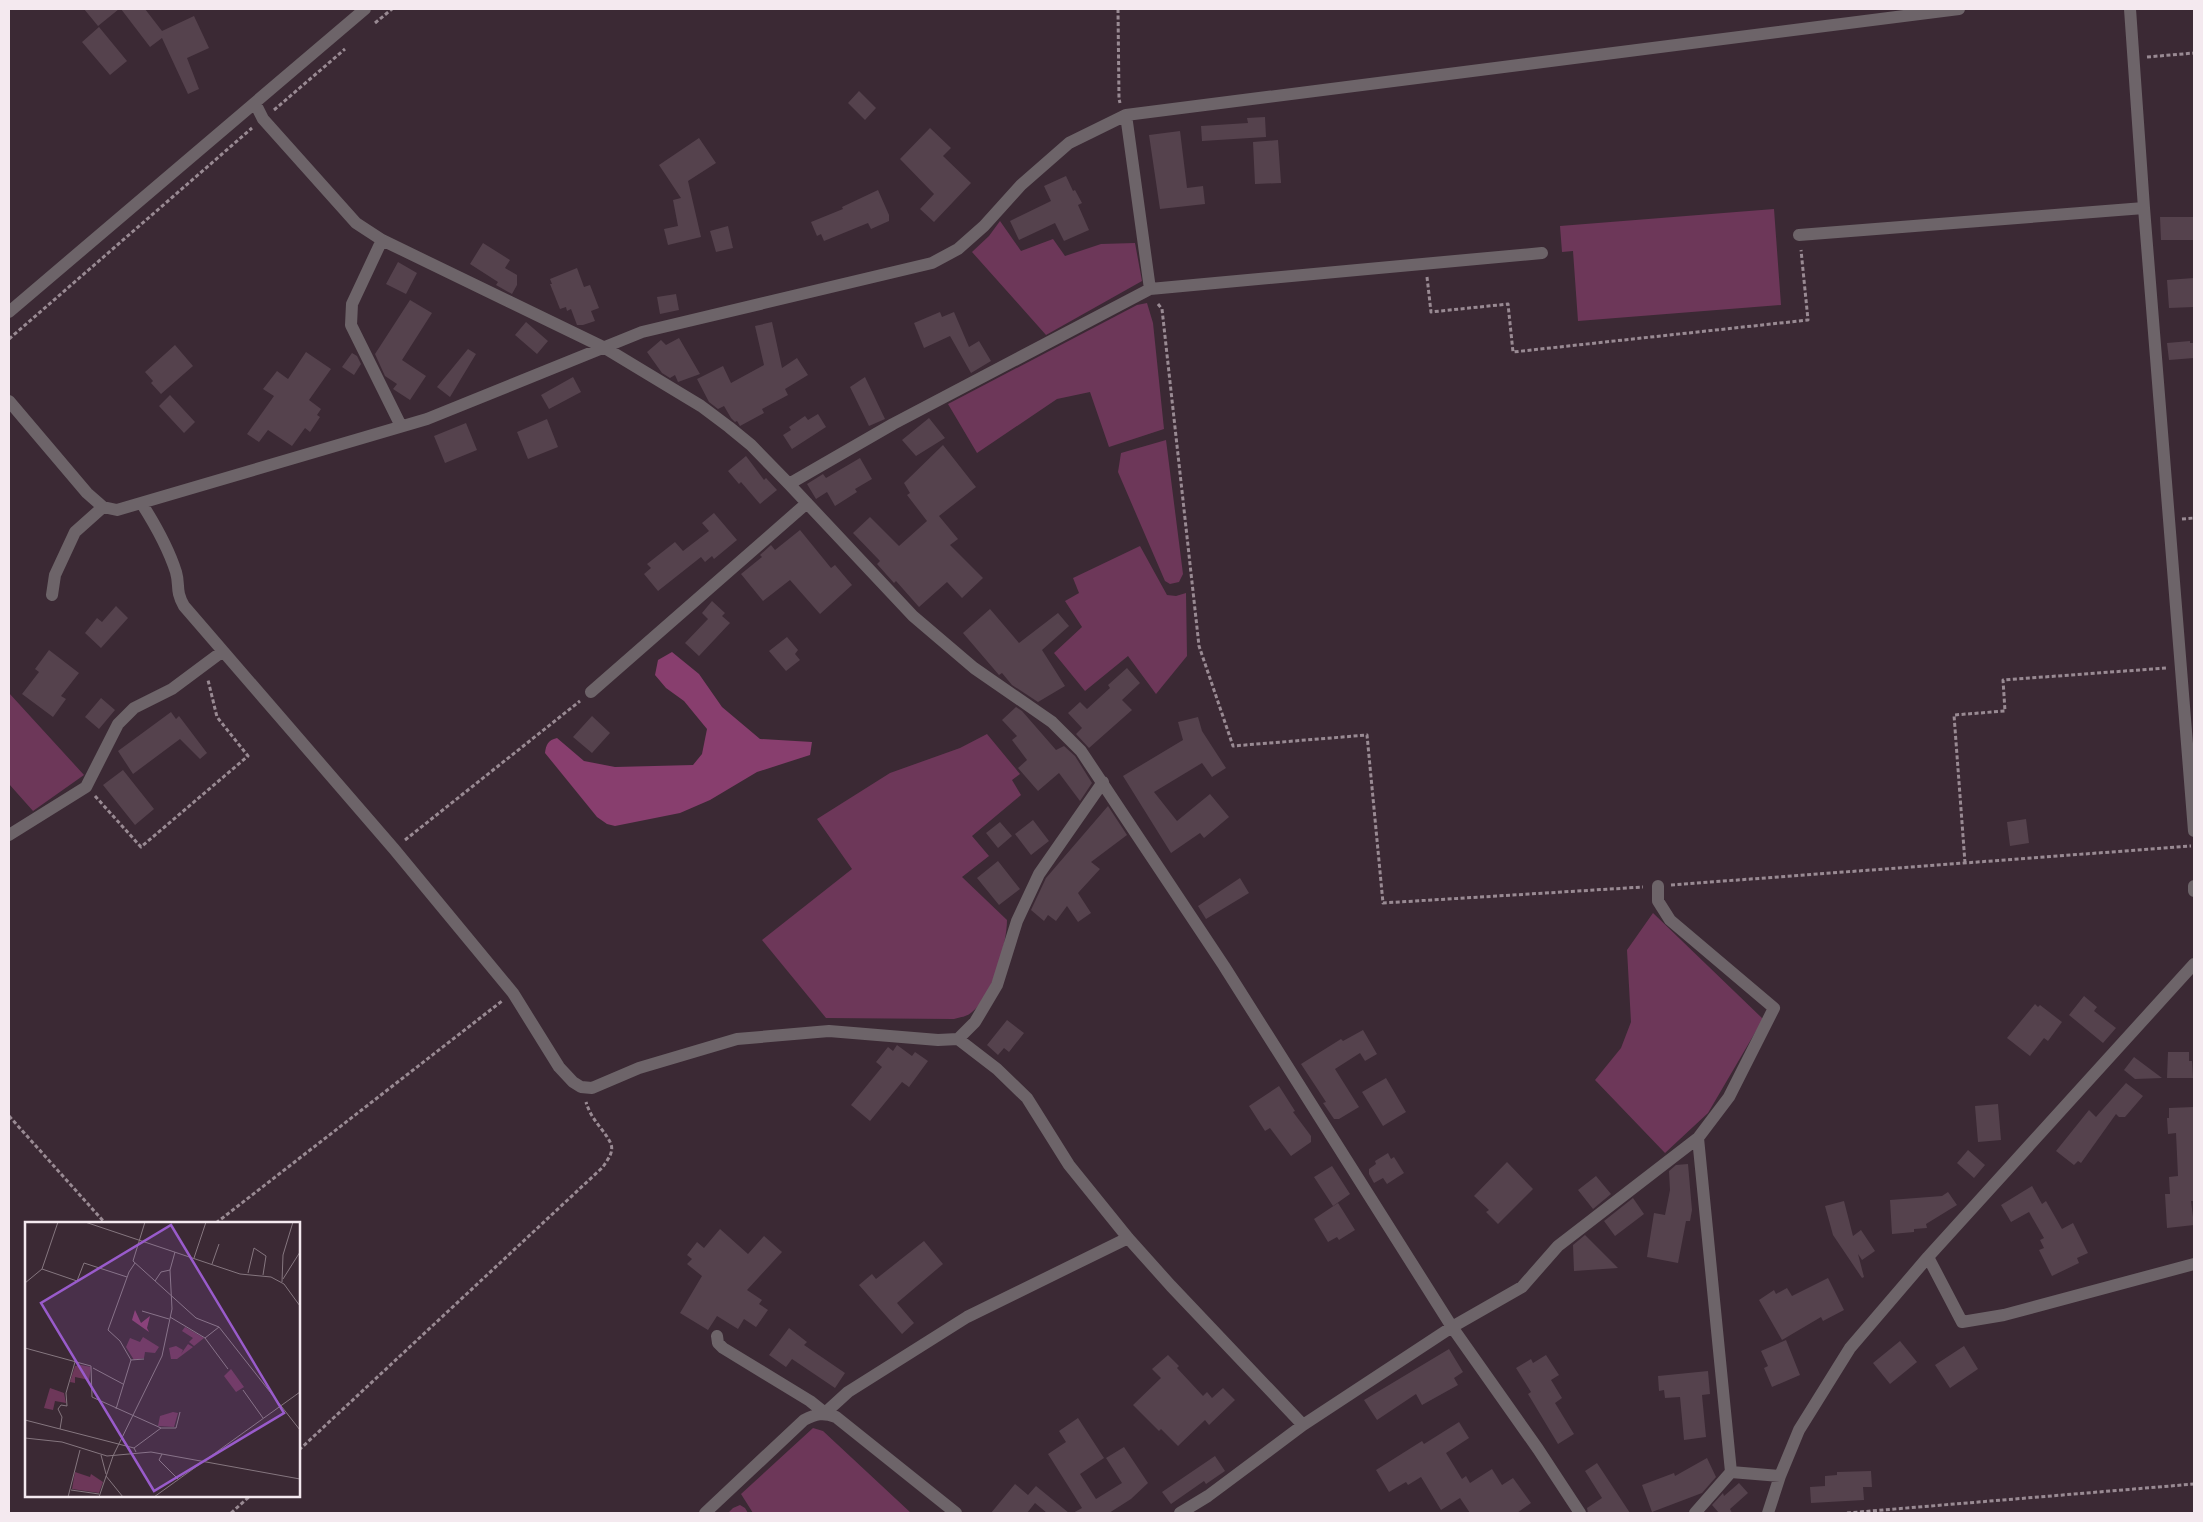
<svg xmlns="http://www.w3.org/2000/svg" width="2203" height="1522" viewBox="0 0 2203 1522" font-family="'Noto Sans',sans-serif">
  <rect width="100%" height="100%" fill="#3b2934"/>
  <path fill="#6d3759" d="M1774 209 1781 305 1578 321 1573 251 1562 252 1560 226Z
    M1000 221 1021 251 1053 239 1065 256 1101 244 1135 243 1142 281 1046 335 972 252 989 236Z
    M1147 303 1153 323 1164 429 1109 447 1090 392 1057 399 977 453 948 404 1137 305Z
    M1166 440 1183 574 1179 582 1170 584 1165 581 1118 472 1121 453Z
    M1140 546 1167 595 1176 596 1186 593 1187 656 1156 694 1128 656 1085 691 1054 653 1082 627 1065 601 1079 593 1073 578Z
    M9 693 84 775 33 811 9 784Z
    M987 734 1020 774 1012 780 1021 795 972 836 989 856 962 877 1007 920C1007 944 992 997 972 1012 967 1017 960 1017 954 1019L826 1018 762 940 852 869 817 819 890 773 960 748Z
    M1653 913 1763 1019 1708 1113 1665 1153 1595 1080 1621 1048 1631 1022 1627 950Z
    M813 1428 823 1431 911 1513H753L741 1494Z
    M740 1505 745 1508 748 1513H728L733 1508Z"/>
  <path fill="#883e6e" d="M672 652 699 674 722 707 760 739 812 742 810 755 757 772 710 800 680 813 615 826 607 824 597 817 545 753C546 745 548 740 557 738L584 761 615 767 693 765 702 754 707 729 684 701 666 688 655 675 658 660Z"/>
  <path fill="#55424d" d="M84 9H119L98 26Z
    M121 9H145L162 31 194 16 209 48 187 58 199 89 188 94 162 38 150 47Z
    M99 27 127 61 110 75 82 42Z
    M859 91 876 108 865 120 848 103Z
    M1265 117 1266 137 1202 141 1201 126 1248 123 1247 118Z
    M930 128 951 148 943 156 971 183 934 222 920 209 934 194 900 159Z
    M1180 131 1187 188 1203 186 1205 204 1160 209 1149 135Z
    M699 138 716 163 688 181 701 237 668 245 664 229 678 226 673 200 681 198 659 165Z
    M1278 140 1281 183 1255 184 1253 142Z
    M1066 176 1073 191 1075 190 1082 203 1078 205 1089 230 1064 241 1055 223 1019 240 1010 221 1051 201 1044 186Z
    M878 190 889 215V221L871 229 868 223 824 241 821 234 817 236 811 222 843 209 842 207Z
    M2160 217H2194V240H2161Z
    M728 226 733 248 716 252 710 231Z
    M483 243 510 260 505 268 517 275V285L512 294 496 285 498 282 470 264Z
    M398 262 417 273 406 294 386 284Z
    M577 268 584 287 590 285 599 308 591 311 595 321 583 325H577L571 309 567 311 566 307 560 309 550 284H552L550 279Z
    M2194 278V307L2169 308 2167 280Z
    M676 294 679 310 660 314 657 297Z
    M410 300 432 313 402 360 426 376 410 400 393 389 397 384 385 376 375 354Z
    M940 312 942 317 954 312 969 347 979 341 991 361 971 373 950 336 924 348 914 323Z
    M526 322 548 341 537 354 515 335Z
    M772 322 782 368 797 358 808 375 785 389 788 395 762 409 764 413 740 426 737 421 735 422 731 418 724 406 718 409 709 402 697 379 723 366 731 383 764 365 755 326Z
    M679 338 700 374 678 382 675 375 670 378 662 373 647 352 661 340 666 345Z
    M2190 341V343H2194V358L2169 360 2167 343Z
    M175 345 193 366 161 394 151 383 153 381 145 372Z
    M468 349 476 354 450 397 437 387Z
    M306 352 331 369 309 400 321 409 317 415 320 417 310 432 305 428 292 446 268 430 259 442 247 434 274 396 263 389 277 371 288 379Z
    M352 353 357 356 361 364 354 375 342 367Z
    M573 377 581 392 549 409 541 395Z
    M865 377 885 419 869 426 850 387Z
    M170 395 195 422 184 433 159 406Z
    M818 414 826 427 792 449 783 435 791 430 789 427 805 416 808 420Z
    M929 418 945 438 916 456 902 440Z
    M547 419 558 447 528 459 517 432Z
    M466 423 477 450 445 463 434 436Z
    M943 445 976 487 939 516 958 539 950 545 983 578 962 598 947 582 919 607 896 581 894 583 877 564 880 561 853 533 870 517 899 546 927 521 907 495 910 493 904 483Z
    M746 456 764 480 766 478 777 490 760 504 741 482 739 484 728 471Z
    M860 458 872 479 855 489 857 492 835 506 827 492 816 499 807 484 823 474 826 478Z
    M714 513 737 540 714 559 712 556 705 562 701 557 658 591 644 574 651 568 647 564 675 542 683 551 709 531 702 523Z
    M800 530 831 568 835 565 852 585 820 614 790 580 763 601 741 574 762 557 760 555 771 545 775 550Z
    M712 601 725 613 722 616 730 623 699 656 685 643 708 619 702 613Z
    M116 606 128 618 101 648 85 633 97 618 102 622Z
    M990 609 1019 643 1058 613 1069 626 1042 650 1065 686 1038 702 1012 685 1002 673 999 675 963 633Z
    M787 637 798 650 795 654 800 660 786 671 769 651Z
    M49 650 79 673 61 696 66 699 53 717 22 694 39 672 35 669Z
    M1127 668 1140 683 1122 700 1132 710 1089 748 1076 734 1082 728 1068 713 1080 702 1087 709 1110 688 1108 685Z
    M101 698 115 710 99 729 85 717Z
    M1016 707 1022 711 1056 750 1064 746 1075 756 1092 783 1080 801 1059 773 1038 791 1018 768 1027 760 1012 740 1017 736 1002 720Z
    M171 712 176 719 179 716 207 753 200 759 180 739 133 774 118 751Z
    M592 716 610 733 592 753 573 737Z
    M1198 717 1202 731 1226 768 1212 777 1202 763 1154 792 1177 821 1210 794 1229 817 1204 838 1200 833 1171 853 1123 776 1183 740 1178 722Z
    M123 770 154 809 135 825 103 785Z
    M1108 806 1127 835 1091 862 1100 869 1078 893 1091 913 1078 922 1067 906 1056 921 1048 915 1044 921 1031 910 1046 878Z
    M2026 819 2029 843 2010 846 2007 822Z
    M1033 820 1049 841 1031 855 1015 834Z
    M1000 822 1012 836 998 848 986 833Z
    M998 861 1020 889 999 905 977 878Z
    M1240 878 1249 893 1206 919 1198 906Z
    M2084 996 2097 1007 2094 1011 2116 1028 2103 1043 2069 1015Z
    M2035 1004 2038 1007 2040 1005 2062 1022 2048 1041 2044 1038 2030 1056 2007 1038Z
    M1007 1020 1024 1033 1009 1052 1004 1048 998 1055 987 1045Z
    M1363 1030 1377 1054 1365 1061 1360 1053 1335 1069 1359 1107 1339 1119H1334L1323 1103 1326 1102 1301 1064 1341 1039 1343 1041Z
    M897 1045 912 1056 915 1052 928 1061 909 1087 902 1082 870 1121 851 1105 882 1067 876 1062 888 1047 893 1051Z
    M2168 1052H2189V1061H2192L2193 1078H2167Z
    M2134 1057 2162 1078 2135 1079 2124 1070Z
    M1386 1078 1406 1112 1383 1126 1362 1092Z
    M2126 1083 2143 1096 2125 1117H2119L2116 1114 2081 1163 2078 1161 2074 1165 2056 1151 2089 1110 2096 1117Z
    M1279 1086 1295 1111 1293 1112 1311 1136V1142L1291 1156 1270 1128 1265 1131 1249 1106Z
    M1998 1104 2001 1140 1978 1142 1975 1106Z
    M2194 1107V1201H2191L2194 1225 2167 1228 2165 1194H2170L2169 1177 2178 1176 2176 1133 2168 1134 2167 1118H2169V1108Z
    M1968 1150 1985 1165 1974 1178 1957 1163Z
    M1388 1153 1391 1159 1394 1157 1404 1173 1387 1184 1383 1178 1374 1183 1369 1174V1169L1376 1164 1375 1161Z
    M1507 1162 1533 1189 1498 1224 1486 1212 1489 1210 1474 1196Z
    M1688 1164 1692 1210 1690 1221H1686L1678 1263 1647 1257 1654 1213 1665 1215 1670 1190 1669 1171 1676 1165Z
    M1332 1166 1350 1194 1333 1206 1314 1177Z
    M1596 1176 1611 1194 1593 1209 1578 1190Z
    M2032 1186 2042 1204 2046 1201 2062 1229 2073 1223 2088 1253 2077 1258 2079 1263 2052 1276 2039 1250 2044 1248 2040 1240 2044 1238 2029 1212 2011 1222 2001 1205Z
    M1948 1192 1957 1205 1926 1224 1927 1228 1914 1229V1232L1892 1234 1890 1200 1942 1196Z
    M1633 1198 1644 1214 1615 1236 1604 1221Z
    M1844 1201 1853 1236 1861 1230 1875 1251 1862 1260 1858 1254 1864 1277 1862 1278 1833 1235 1825 1206Z
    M1338 1203 1355 1230 1339 1240 1337 1237 1328 1242 1314 1219Z
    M720 1229 748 1254 764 1236 782 1252 747 1290 762 1300 759 1304 768 1310 756 1327 744 1319 738 1329 717 1316 708 1330 680 1313 702 1276 687 1264 692 1259 687 1255 697 1242 704 1248Z
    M1585 1235 1618 1268 1574 1271 1573 1245Z
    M924 1241 943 1264 897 1303 914 1323 902 1334 859 1285 872 1274 876 1279Z
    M1828 1278 1844 1310 1823 1321 1821 1317 1782 1340 1759 1300 1774 1290 1776 1294 1787 1288 1792 1296Z
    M789 1328 807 1342 804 1345 845 1373 835 1388 792 1359 786 1367 769 1355Z
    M1786 1340 1800 1375 1772 1387 1764 1368 1768 1366 1761 1351Z
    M1900 1341 1917 1362 1890 1384 1873 1363Z
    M1964 1346 1978 1369 1950 1388 1935 1365Z
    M1449 1349 1463 1372 1454 1378 1458 1385 1422 1405 1416 1394 1377 1420 1364 1400Z
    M1168 1355 1179 1366 1177 1368 1203 1396 1207 1392 1212 1398 1223 1388 1235 1400 1209 1425 1205 1420 1178 1446 1161 1429 1159 1431 1133 1405 1161 1378 1152 1369Z
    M1546 1355 1559 1375 1551 1380 1562 1398 1555 1403 1574 1434 1558 1444 1528 1394 1531 1392 1516 1368 1531 1359 1533 1363Z
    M1708 1371 1710 1394 1702 1395 1706 1437 1684 1440 1680 1397 1665 1398 1664 1390 1659 1391 1658 1376Z
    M1078 1418 1104 1458 1080 1474 1096 1499 1122 1483 1106 1458 1124 1447 1148 1483 1131 1499 1109 1513H1073L1082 1508 1048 1454 1066 1442 1059 1431Z
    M1459 1422 1469 1438 1446 1453 1462 1479 1466 1476 1470 1483 1492 1469 1502 1485 1513 1478 1531 1503 1517 1513H1470L1460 1498 1441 1510 1421 1477 1408 1485 1406 1482 1389 1492 1376 1470 1422 1441 1424 1444Z
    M1215 1456 1225 1471 1206 1484 1204 1481 1171 1504 1162 1492Z
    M1707 1458 1716 1477 1702 1493 1652 1512 1642 1485 1674 1473 1675 1476Z
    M1597 1463 1630 1513H1588L1587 1508 1602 1498 1585 1471Z
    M1871 1471 1872 1487H1863L1864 1500 1811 1503 1810 1487 1825 1486V1476L1837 1475V1472Z
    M1739 1483 1748 1493 1730 1509 1732 1513H1719L1712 1505 1723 1493 1724 1496Z
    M1015 1484 1028 1495 1036 1486 1069 1513H1047L1035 1503 1027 1513H991Z"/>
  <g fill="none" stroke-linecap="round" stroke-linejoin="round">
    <path stroke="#998a93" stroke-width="3" stroke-dasharray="4 2.5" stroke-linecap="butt" d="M1118 9 1119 99 1120 103
      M375 23 392 9
      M2147 57 2194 53
      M274 110 345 49
      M1427 277 1431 312 1508 304 1513 352 1808 320 1801 250
      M1158 304 1162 309 1199 646 1233 746 1367 735 1383 903 1643 887
      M9 339 252 128
      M2182 519 2194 518
      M95 796 141 847 248 756 217 717 208 680
      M405 840 580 701
      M1965 863 1954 715 2005 711 2003 680 2166 668
      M1671 885 2191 846
      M9 1116 105 1223
      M216 1223 502 1001
      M299 1450 603 1167C607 1160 614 1153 611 1144 605 1130 592 1122 586 1102
      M231 1513 250 1496
      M1847 1513 2194 1484"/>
    <path stroke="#6d6469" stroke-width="12" d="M2130 9 2144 208 2194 831
      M255 103 263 119 356 223 382 240 605 348 701 406 729 427 751 445 789 484 913 616 974 668 1052 722 1081 751 1224 966 1452 1327 1538 1449 1580 1513
      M1799 235 2144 208
      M382 240 352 304 351 325 401 426
      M1150 289 1542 253
      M9 312 365 9
      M9 401 87 493 103 507 117 510 427 419 642 332 932 263 958 249 984 226 1021 185 1069 143 1126 115 1959 9
      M789 484 893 424 1150 289 1126 115
      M142 504C156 526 168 547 176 572 180 586 175 590 184 606L394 849 513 993 559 1067 573 1082 581 1087 592 1088 639 1068 737 1039 829 1031 938 1040 958 1039 975 1022 997 985 1017 921 1039 874 1103 782
      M52 595 55 575 75 532 103 507
      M591 692 807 503
      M9 835 86 787 118 724 134 708 172 689 223 651
      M1658 886V901L1670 920 1774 1008 1729 1097 1698 1138
      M2194 886V891
      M958 1039 997 1069 1027 1098 1069 1165 1128 1238 1171 1286 1303 1425
      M1928 1257 1962 1322 2004 1315 2194 1264
      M717 1336 718 1343 723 1348 810 1401 825 1413 848 1392 967 1317 1128 1238
      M705 1513 804 1420C816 1414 822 1412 836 1417L956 1513
      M1180 1513 1208 1496 1303 1425 1452 1327 1522 1287 1558 1246 1698 1138 1731 1472
      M1695 1513 1731 1472 1780 1476
      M1768 1513 1780 1476 1799 1430 1850 1348 1928 1257 2194 964"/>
  </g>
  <g transform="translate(25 1222)">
    <rect width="275" height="275" fill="#3b2934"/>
    <path d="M160 105 179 116 169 124 164 120 168 116 157 109ZM118 115 134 125 130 131 120 130 119 136 109 138 101 125 105 116 115 120ZM163 122 168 125 152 137H146L144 126 151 124 158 128 156 132ZM56 143 66 145 64 158 50 155V161L45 160 50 144ZM206 147 219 165 211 170 199 154ZM25 166 39 171 41 181 30 179 28 188 19 186ZM148 190 153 191 149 205 133 204 135 194ZM50 250 65 255 66 252 78 260 74 271 47 267Z" fill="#6d3759"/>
    <path d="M110 88 116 101 125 94 122 106 124 110 107 98Z" fill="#883e6e"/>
    <path fill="none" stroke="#85767f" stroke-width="1" d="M60 0 215 52 246 55 259 62 275 84M120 0 108 39 171 96 194 105 275 208M169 36 181 0M110 41 104 50 83 108 95 119 106 138 119 137M187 42 194 22M17 47 52 59 59 41 102 55M223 51 229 26 241 34 238 53M258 57 275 30M130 59 136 50 145 48M257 60 258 33 268 0M0 61 17 47 33 0M117 89 144 97M145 95 180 116 194 105M180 116 203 147M0 126 66 144 67 175 136 206 109 226M68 146 98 162M218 168 238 196M91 187 106 138M0 198 109 226 111 230M136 206H151L155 190M35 207 37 195 33 187 36 183 42 184 41 171 50 140M0 216 37 220 82 234 126 230 275 257M137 232 134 238 153 257M76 233 81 252M81 254 98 275M46 268 74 272M43 275 55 228M74 275 88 234 137 134 147 87 145 48 150 30M129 275 275 170"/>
    <path fill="#995bcb" fill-opacity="0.15" stroke="#995bcb" stroke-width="2.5" d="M146 3 259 191 129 269 16 81Z"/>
    <rect width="275" height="275" fill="none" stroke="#f4e9ef" stroke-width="2.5"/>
  </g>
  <rect width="2203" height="1522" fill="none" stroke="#f4e9ef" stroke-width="20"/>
</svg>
